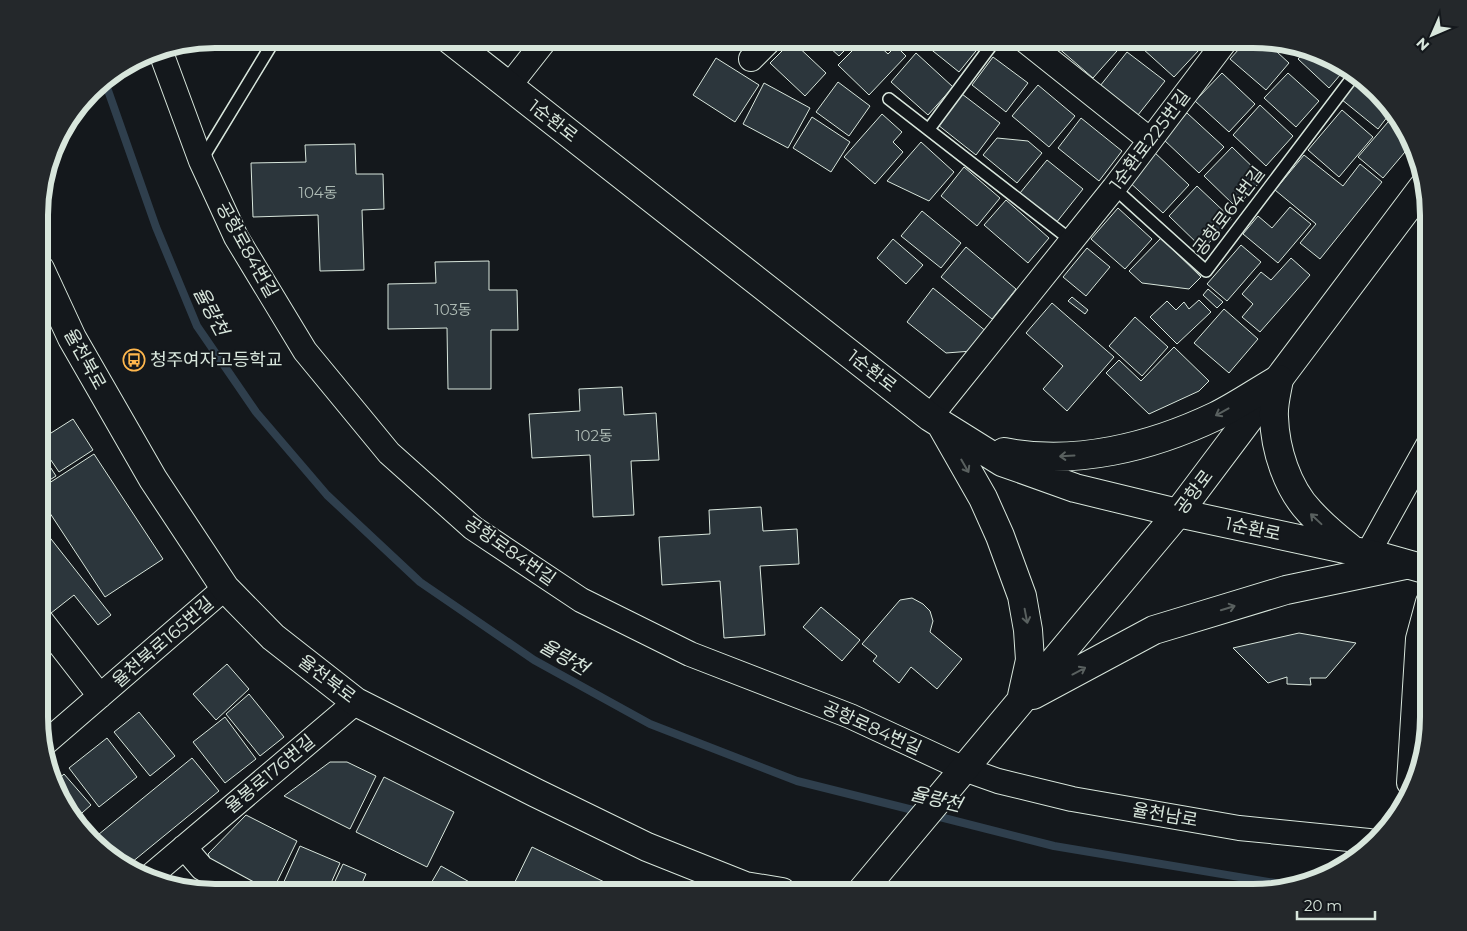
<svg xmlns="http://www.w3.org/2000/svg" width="1467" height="931" viewBox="0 0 1467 931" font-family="Montserrat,'Noto Sans KR',sans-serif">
  <rect width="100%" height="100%" fill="#14181c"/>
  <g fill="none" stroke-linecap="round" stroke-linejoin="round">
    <path stroke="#2f3f4d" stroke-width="8" d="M104 79 156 227 197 326 256 412 327 495 420 582 534 660 650 724 797 781 921 812
      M932 815 1054 846 1287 885"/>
  </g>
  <path fill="#2c363c" stroke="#d8e6dc" d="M820 39H856L839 56Z
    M926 39H981L984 41 959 72 923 43Z
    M1062 39H1103L1117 51 1093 78 1056 46Z
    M1132 39H1187L1199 50 1174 77Z
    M1248 39 1265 41 1289 63 1266 90 1230 59Z
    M792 41 826 73 805 96 770 63Z
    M862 41 869 48 875 42 888 54 896 46 906 56 869 95 838 65Z
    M1284 44 1305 47 1298 56Z
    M1308 48 1342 65 1346 68 1329 88 1298 59Z
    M1127 52 1165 81 1138 115 1100 86Z
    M916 53 953 87 928 115 891 82Z
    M993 57 1028 83 1006 112 972 85Z
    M716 58 759 85 735 122 693 95Z
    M1222 73 1255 104 1229 132 1195 101Z
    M1288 73 1319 101 1296 127 1264 98Z
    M1359 78 1391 112 1378 129 1341 99Z
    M838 82 870 106 849 136 816 112Z
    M764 83 810 108 788 148 743 124Z
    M1038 85 1075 116 1049 147 1012 116Z
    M962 94 1000 123 976 155 938 125Z
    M1260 105 1293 136 1266 166 1233 135Z
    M1342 110 1373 137 1339 177 1308 150Z
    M1187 113 1224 147 1199 173 1163 139Z
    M882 114 902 132 893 142 903 152 875 184 844 157Z
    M1394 115 1405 126 1410 146 1383 178 1358 157Z
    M812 117 850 142 831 172 793 148Z
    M1081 118 1122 151 1099 181 1058 148Z
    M997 138 1028 141 1042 153 1017 183 983 155Z
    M921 142 954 172 929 201 887 181Z
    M355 144 356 174H383L384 209 362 210 364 270 320 271 318 215 253 217 251 163 306 162 305 145Z
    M1232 147 1264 178 1236 207 1204 176Z
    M1153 151 1189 185 1163 213 1126 179Z
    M1304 155 1343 186 1360 164 1382 182 1320 259 1300 243 1316 224 1275 190Z
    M1047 160 1083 189 1056 223 1020 193Z
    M964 167 1000 198 977 226 941 196Z
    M1197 186 1232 219 1203 249 1169 216Z
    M1006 200 1049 238 1028 263 984 225Z
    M1290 207 1311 224 1278 263 1243 234 1258 216 1272 228Z
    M1118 208 1152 239 1125 269 1091 239Z
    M922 211 961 243 941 268 901 236Z
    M1161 238 1201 277 1189 289 1142 283 1129 271Z
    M893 239 923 265 906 284 877 258Z
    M1241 245 1261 262 1227 301 1207 284Z
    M966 247 1016 289 992 319 941 277Z
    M1087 248 1110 267 1086 296 1063 277Z
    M1291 258 1310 275 1260 332 1242 317 1253 304 1242 294 1261 272 1271 280Z
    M489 261V290H517L518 330H491V389H448L447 328 388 329V284L436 283 435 262Z
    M933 288 987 332 972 351 946 353 907 322Z
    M1208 289 1223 302 1217 308 1203 295Z
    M1072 297 1088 310 1085 314 1068 301Z
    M1199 300 1211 312 1177 344 1150 317 1167 301 1176 310 1184 302 1189 309Z
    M1052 303 1114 357 1067 411 1043 389 1063 366 1026 333Z
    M1224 309 1258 339 1229 373 1194 343Z
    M1135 317 1168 347 1142 376 1109 346Z
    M1174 347 1209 381 1199 391 1149 414 1106 373 1119 360 1141 381Z
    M622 387 624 415 656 413 659 460 631 461 634 515 593 517 590 455 532 458 529 414 580 411 579 389Z
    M73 419 93 450 59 472 40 444V440Z
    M40 451 56 476 40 486Z
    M94 454 163 559 105 597 40 498V489Z
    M761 507 763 531 797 529 799 564 760 566 765 635 724 638 720 581 662 585 659 537 710 534 709 510Z
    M40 525 111 615 98 625 74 595 46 617 40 610Z
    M912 598 923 604 930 611 933 621 930 632 962 659 937 689 911 667 899 683 873 661 877 656 862 644 900 600Z
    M821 607 860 640 842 661 803 627Z
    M1299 633 1356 643 1326 678H1310L1311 685 1287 684V677L1268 683 1233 648Z
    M227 664 249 689 216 720 193 694Z
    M249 694 284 737 260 756 226 714Z
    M139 712 175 756 150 776 114 732Z
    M225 717 256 759 225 783 193 742Z
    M107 738 137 777 99 807 69 768Z
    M192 758 219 791 126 867 117 863 93 839Z
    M330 762H347L376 776 350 829 284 796Z
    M64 774 91 805 74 820 68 814 56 781Z
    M384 777 454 812 427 867 356 832Z
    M246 815 297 841 272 892H266L213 865 208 854Z
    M300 846 340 863 327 892H297L282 886Z
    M532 847 625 892H510Z
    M343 864 366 874 358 892H330Z
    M441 866 473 884 468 892H426Z
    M378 882 400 892H373Z"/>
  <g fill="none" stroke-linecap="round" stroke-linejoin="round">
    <g stroke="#d8e6dc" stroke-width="14">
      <path id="service" d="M889 99 1072 241
        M929 129 996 39
        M201 161 275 39
        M1114 188 1206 271 1355 74"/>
    </g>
    <g stroke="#d8e6dc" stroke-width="26">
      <path id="minor" d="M1023 39 1150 140
        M160 50 201 161 236 237 305 351 389 453 473 528 581 600 690 654 850 716 964 769 998 781 1072 799 1239 828 1369 841
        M751 59 771 39
        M509 86 546 39
        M930 417 1114 188 1227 39
        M1368 553 1428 445
        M40 619 100 696
        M43 745 225 588
        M1409 783 1418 639 1428 602
        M184 847 202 868 246 892
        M148 878 356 702"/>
    </g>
    <g stroke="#d8e6dc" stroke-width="30">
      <path id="tertiary" d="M40 269 72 338 153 479 225 588 273 637 356 702 536 793 647 847 745 886 782 892
        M1178 513 1423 187"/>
    </g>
    <g stroke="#d8e6dc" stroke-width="30">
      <path id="secondary" d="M449 39 930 417 1002 462 1075 488 1178 513 1382 557 1428 570
        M1279 379C1277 391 1273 405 1274 417 1275 449 1287 488 1310 512 1322 525 1336 537 1350 548
        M942 426 983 498 1000 536 1022 596 1028 630 1030 660 1022 696
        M1004 452C1075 466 1151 447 1216 416 1238 405 1258 391 1279 379
        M1033 695 1154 630 1286 590 1405 565
        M861 892 1178 513"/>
    </g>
    <use href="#service" stroke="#14181c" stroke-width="11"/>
    <use href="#minor" stroke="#14181c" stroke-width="24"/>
    <use href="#tertiary" stroke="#14181c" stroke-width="28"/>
    <use href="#secondary" stroke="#14181c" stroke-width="28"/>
  </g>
  <defs><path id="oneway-shaft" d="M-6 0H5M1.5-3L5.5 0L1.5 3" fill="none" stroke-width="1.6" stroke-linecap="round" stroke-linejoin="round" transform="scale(1.25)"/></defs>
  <g stroke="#59605f">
    <use href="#oneway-shaft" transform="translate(1222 412) rotate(151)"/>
    <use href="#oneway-shaft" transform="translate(1067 456) rotate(177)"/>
    <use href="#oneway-shaft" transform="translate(965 466) rotate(60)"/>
    <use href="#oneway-shaft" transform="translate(1316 519) rotate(-137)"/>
    <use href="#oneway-shaft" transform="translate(1228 608) rotate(-17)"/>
    <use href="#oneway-shaft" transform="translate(1026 616) rotate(79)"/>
    <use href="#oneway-shaft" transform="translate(1079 671) rotate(-28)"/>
  </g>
  <defs>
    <g id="bus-ring" transform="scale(1.125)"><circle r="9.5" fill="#14181c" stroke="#ffb74d" stroke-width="1.5"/><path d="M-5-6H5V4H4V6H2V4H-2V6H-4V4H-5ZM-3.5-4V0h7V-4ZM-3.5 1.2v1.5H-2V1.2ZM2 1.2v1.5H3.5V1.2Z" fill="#ffb74d"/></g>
  </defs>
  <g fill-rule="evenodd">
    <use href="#bus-ring" x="134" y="360"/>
  </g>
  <g text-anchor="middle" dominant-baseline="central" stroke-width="4" stroke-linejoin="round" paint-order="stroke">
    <g font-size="15" fill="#adbab4">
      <text x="318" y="192">104동</text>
      <text x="453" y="309">103동</text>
      <text x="594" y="435">102동</text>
    </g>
    <g font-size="18" fill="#d8e6dc" stroke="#14181c">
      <text transform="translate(553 121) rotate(38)">1순환로</text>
      <text transform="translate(1150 140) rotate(-53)">1순환로225번길</text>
      <text transform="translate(1229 211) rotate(-53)">공항로64번길</text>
      <text transform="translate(247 250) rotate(61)">공항로84번길</text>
      <text transform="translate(85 359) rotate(61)">율천북로</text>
      <text transform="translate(872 371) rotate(38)">1순환로</text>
      <text transform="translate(1194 492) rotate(-53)">공항로</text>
      <text transform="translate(1253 529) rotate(12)">1순환로</text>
      <text transform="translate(510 551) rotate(35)">공항로84번길</text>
      <text transform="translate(163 642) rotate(-41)">율천북로165번길</text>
      <text transform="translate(327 679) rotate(37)">율천북로</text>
      <text transform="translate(872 728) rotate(24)">공항로84번길</text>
      <text transform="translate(270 774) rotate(-40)">율봉로176번길</text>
      <text transform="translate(1165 815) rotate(10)">율천남로</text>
    </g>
    <g font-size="18" fill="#d8e6dc" stroke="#14181c" text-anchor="start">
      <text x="150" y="360">청주여자고등학교</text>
    </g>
    <g font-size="19" font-style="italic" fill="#d8e6dc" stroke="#14181c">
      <text transform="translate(211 311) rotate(62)">율량천</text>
      <text transform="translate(564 657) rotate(30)">율량천</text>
      <text transform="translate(936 799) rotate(14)">율량천</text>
    </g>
  </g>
  <path d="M0 0H1467V931H0ZM215 48H1253A167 167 0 0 1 1420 215V717A167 167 0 0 1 1253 884H215A167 167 0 0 1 48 717V215A167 167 0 0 1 215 48Z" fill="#24282b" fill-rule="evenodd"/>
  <path fill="none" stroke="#d8e6dc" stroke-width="6" d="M215 48H1253A167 167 0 0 1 1420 215V717A167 167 0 0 1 1253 884H215A167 167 0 0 1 48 717V215A167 167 0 0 1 215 48Z"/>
  <g transform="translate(1432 35) rotate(225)" stroke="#14181c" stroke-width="4" paint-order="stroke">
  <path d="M0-4L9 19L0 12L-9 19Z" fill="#d8e6dc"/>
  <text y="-8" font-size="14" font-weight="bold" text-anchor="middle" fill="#d8e6dc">N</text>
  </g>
  <path d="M1297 911v8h78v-8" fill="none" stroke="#d8e6dc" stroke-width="2.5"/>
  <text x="1304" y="911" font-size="15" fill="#d8e6dc" stroke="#14181c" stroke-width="4" paint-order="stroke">20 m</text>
</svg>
